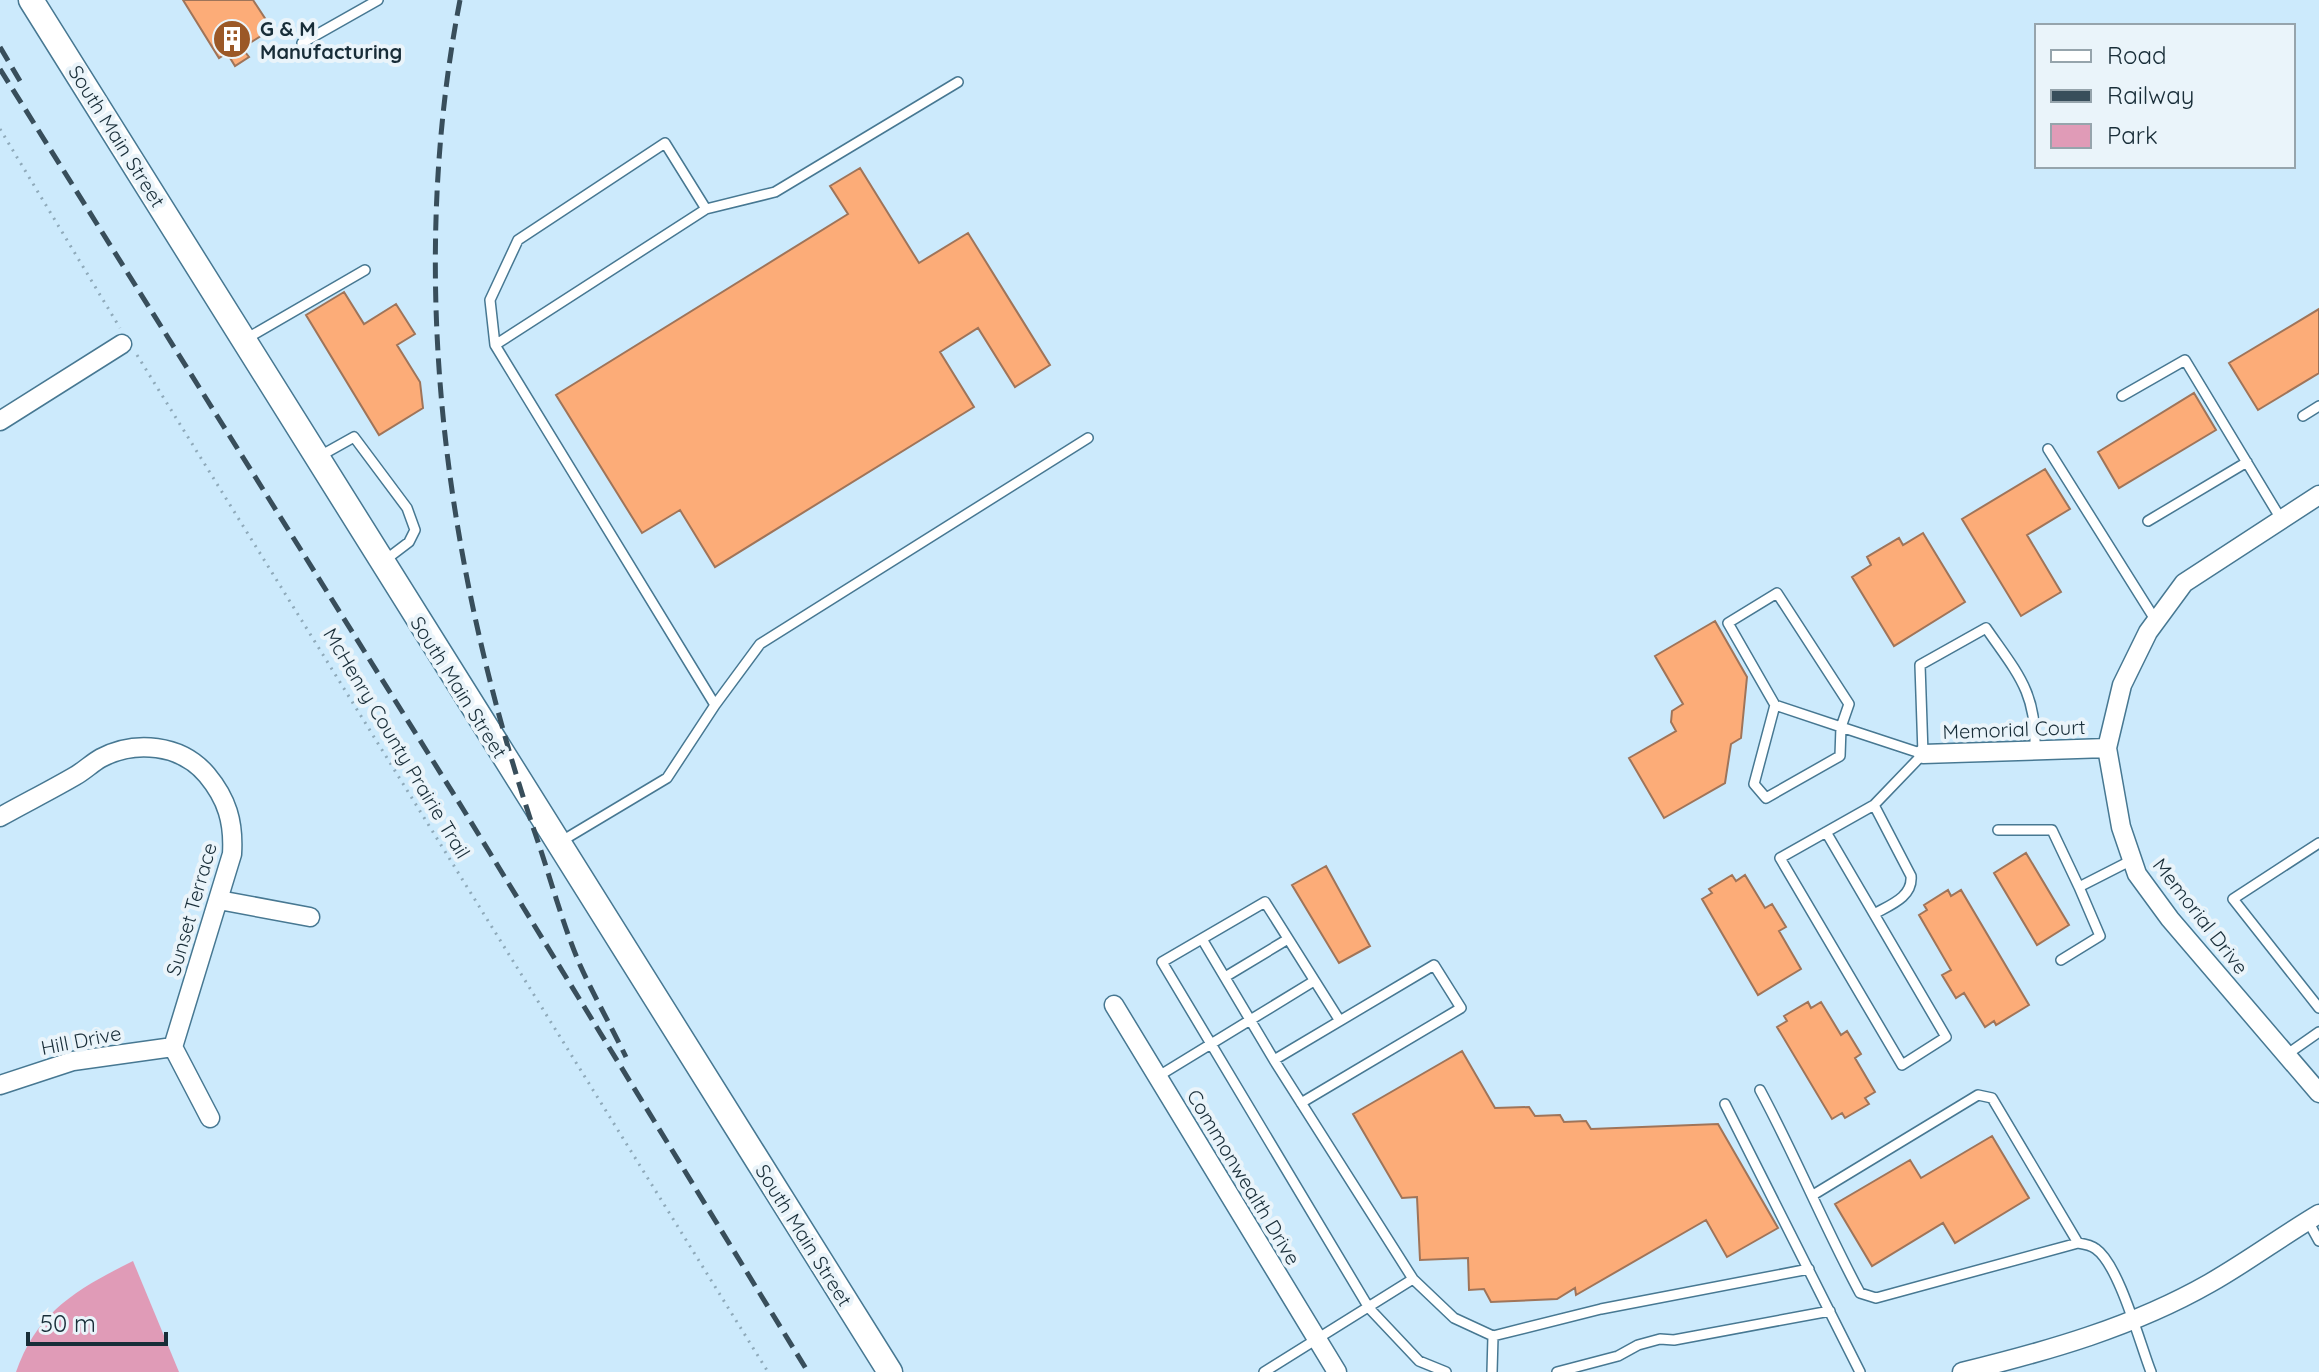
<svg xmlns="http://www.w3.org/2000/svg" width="2319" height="1372" viewBox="0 0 2319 1372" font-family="Quicksand,sans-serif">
  <rect width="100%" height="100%" fill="#cceafc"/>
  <path fill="#e09bb7" d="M133 1261 179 1372H16C37 1311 79 1288 133 1261Z"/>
  <path fill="#fcac78" stroke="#9f7459" stroke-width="2" d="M183 0H253L272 29 242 48 249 57 235 66 227 53 219 58Z
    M860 168 919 263 968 233 1050 365 1015 387 978 328 940 352 974 407 715 567 680 510 642 533 556 395 848 214 830 186Z
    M344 292 364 324 396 304 415 334 397 345 420 382 423 408 379 435 306 315Z
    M2319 309V373L2258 410 2229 363Z
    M2194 393 2216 430 2119 488 2098 452Z
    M2045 469 2070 509 2027 535 2061 592 2021 616 1962 519Z
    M1923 533 1965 602 1894 646 1852 577 1871 565 1867 557 1899 538 1903 545Z
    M1715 621 1747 677 1741 738 1731 744 1725 783 1664 818 1629 758 1676 731 1671 722 1672 711 1683 704 1655 656Z
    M2026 853 2069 925 2037 945 1994 873Z
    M1326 866 1370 946 1339 963 1292 885Z
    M1732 875 1736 881 1745 875 1765 908 1772 904 1786 927 1779 931 1801 969 1758 995 1702 899 1712 893 1709 889Z
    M1948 890 1951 896 1961 890 2029 1005 1996 1025 1994 1021 1985 1027 1964 993 1956 998 1942 975 1951 970 1919 915 1927 910 1924 905Z
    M1808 1002 1811 1008 1821 1002 1841 1035 1847 1031 1861 1054 1855 1058 1875 1092 1865 1098 1869 1104 1845 1118 1842 1113 1832 1119 1777 1027 1787 1021 1784 1016Z
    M1462 1051 1495 1108 1529 1107 1535 1116 1560 1115 1564 1122 1586 1121 1591 1129 1718 1124 1778 1228 1727 1257 1706 1220 1576 1295 1575 1288 1557 1299 1491 1302 1484 1289 1469 1290 1468 1258 1420 1260 1417 1197 1402 1198 1353 1114Z
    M1992 1136 2029 1198 1955 1243 1943 1223 1872 1266 1835 1204 1910 1160 1921 1178Z"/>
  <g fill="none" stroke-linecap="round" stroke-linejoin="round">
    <g stroke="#477892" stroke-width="12">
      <path id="lane" d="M302 43 378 0
        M706 209 775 192 958 82
        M244 340 365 270
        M495 345 490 300 518 240 665 143 706 209 495 345 715 705 667 778 560 842
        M2122 396 2185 360 2281 519
        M2303 416 2319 406
        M2048 449 2156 621
        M320 456 354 437 407 508 415 530 409 542 384 561
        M2148 521 2247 462
        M715 705 760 644 1088 438
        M1775 705 1841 727 1840 756 1766 798 1754 784 1775 705 1728 623 1777 593 1849 704 1841 727 1923 754
        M1874 805 1911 876C1913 897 1890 905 1874 914
        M1998 830H2052L2079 887 2132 860
        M1826 832 1946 1037 1902 1065 1780 858 1874 805 1923 754 1920 665 1986 628C2017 673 2037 692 2035 750
        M2319 843 2233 899 2319 1008
        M1202 939 1274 1060 1413 1279
        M2061 960 2100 936 2079 887
        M1225 977 1288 939
        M1340 1021 1265 902 1162 962 1369 1308 1419 1361 1446 1372
        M2286 1055 2319 1032
        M1274 1060 1434 965 1461 1008 1301 1103
        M1157 1077 1314 981
        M1760 1090C1796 1157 1824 1226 1860 1293L1876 1298 2078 1243C2085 1244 2091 1245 2096 1249 2119 1265 2140 1344 2151 1372
        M1725 1104 1860 1372
        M1813 1195 1978 1095 1992 1098 2078 1243
        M2308 1221 2319 1241
        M1493 1336 1601 1309 1809 1269
        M1264 1372 1413 1279 1454 1318 1493 1336 1492 1372
        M1557 1372 1618 1356 1638 1345 1660 1339 1674 1340 1830 1311"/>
    </g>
    <g stroke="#477892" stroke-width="21">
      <path id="street" d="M0 421 122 344
        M2319 495 2184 583 2148 632 2122 685 2107 748 2121 827 2137 874 2170 919 2319 1093
        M1923 754 2107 748
        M0 817C25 803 51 790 75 776 84 771 92 763 101 758 135 740 181 744 207 775 227 799 234 822 232 854L173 1047 210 1118
        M219 900 310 917
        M1114 1005 1337 1372
        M0 1085 73 1061 173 1047
        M1962 1372C2048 1351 2133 1327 2210 1283 2247 1262 2282 1236 2319 1214"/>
    </g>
    <g stroke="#477892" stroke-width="27">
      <path id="secondary" d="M31 0 890 1372"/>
    </g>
    <path stroke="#8faaba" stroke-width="3" stroke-dasharray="2 6" stroke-linecap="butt" d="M0 129 120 328
      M137 355 768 1372"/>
    <use href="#lane" stroke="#fff" stroke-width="9"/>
    <use href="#street" stroke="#fff" stroke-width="18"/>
    <use href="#secondary" stroke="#fff" stroke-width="24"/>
    <path stroke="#384e5b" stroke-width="5" stroke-dasharray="16 8" stroke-linecap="butt" d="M460 0C406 279 445 566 535 833 550 876 562 923 580 965 594 996 611 1026 626 1057
      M0 47 20 81
      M0 69 463 809 808 1372"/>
  </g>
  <defs>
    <g id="building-disc" transform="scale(2)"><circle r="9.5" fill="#9b5827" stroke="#eaf4fa"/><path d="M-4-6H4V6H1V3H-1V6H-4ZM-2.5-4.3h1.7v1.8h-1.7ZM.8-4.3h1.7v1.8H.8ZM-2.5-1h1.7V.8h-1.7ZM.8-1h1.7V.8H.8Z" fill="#fff"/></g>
  </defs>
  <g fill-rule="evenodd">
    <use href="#building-disc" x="232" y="39"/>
  </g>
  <g text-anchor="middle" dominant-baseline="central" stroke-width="8" stroke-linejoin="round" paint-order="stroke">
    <g font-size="20" font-weight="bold" fill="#182d38" stroke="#eaf4fa" text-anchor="start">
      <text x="260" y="28">G &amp; M<tspan x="260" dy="23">Manufacturing</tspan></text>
    </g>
    <g font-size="20" fill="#182d38" stroke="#eaf4fa">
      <text transform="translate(117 136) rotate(58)">South Main Street</text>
      <text transform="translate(459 687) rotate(58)">South Main Street</text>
      <text transform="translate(2014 729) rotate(-2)">Memorial Court</text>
      <text transform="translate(397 743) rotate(59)">McHenry County Prairie Trail</text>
      <text transform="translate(191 909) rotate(-74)">Sunset Terrace</text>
      <text transform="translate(2201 916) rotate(52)">Memorial Drive</text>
      <text transform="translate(81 1040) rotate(-11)">Hill Drive</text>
      <text transform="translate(1244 1177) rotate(59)">Commonwealth Drive</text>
      <text transform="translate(804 1235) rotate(58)">South Main Street</text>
    </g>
  </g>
  <rect x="2035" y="24" width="260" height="144" fill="#eaf4fa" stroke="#96a4ac" stroke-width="2"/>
  <rect x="2051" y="50" width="40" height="12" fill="#ffffff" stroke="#96a4ac" stroke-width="2"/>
  <text x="2107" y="64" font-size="24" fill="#182d38">Road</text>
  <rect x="2051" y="90" width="40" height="12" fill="#384e5b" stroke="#96a4ac" stroke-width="2"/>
  <text x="2107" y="104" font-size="24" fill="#182d38">Railway</text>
  <rect x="2051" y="124" width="40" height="24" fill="#e09bb7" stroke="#96a4ac" stroke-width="2"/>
  <text x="2107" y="144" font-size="24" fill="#182d38">Park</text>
  <path d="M28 1332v12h138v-12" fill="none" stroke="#182d38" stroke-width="4"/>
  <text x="40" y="1332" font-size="24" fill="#182d38" stroke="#eaf4fa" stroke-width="6" paint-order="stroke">50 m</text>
</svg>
